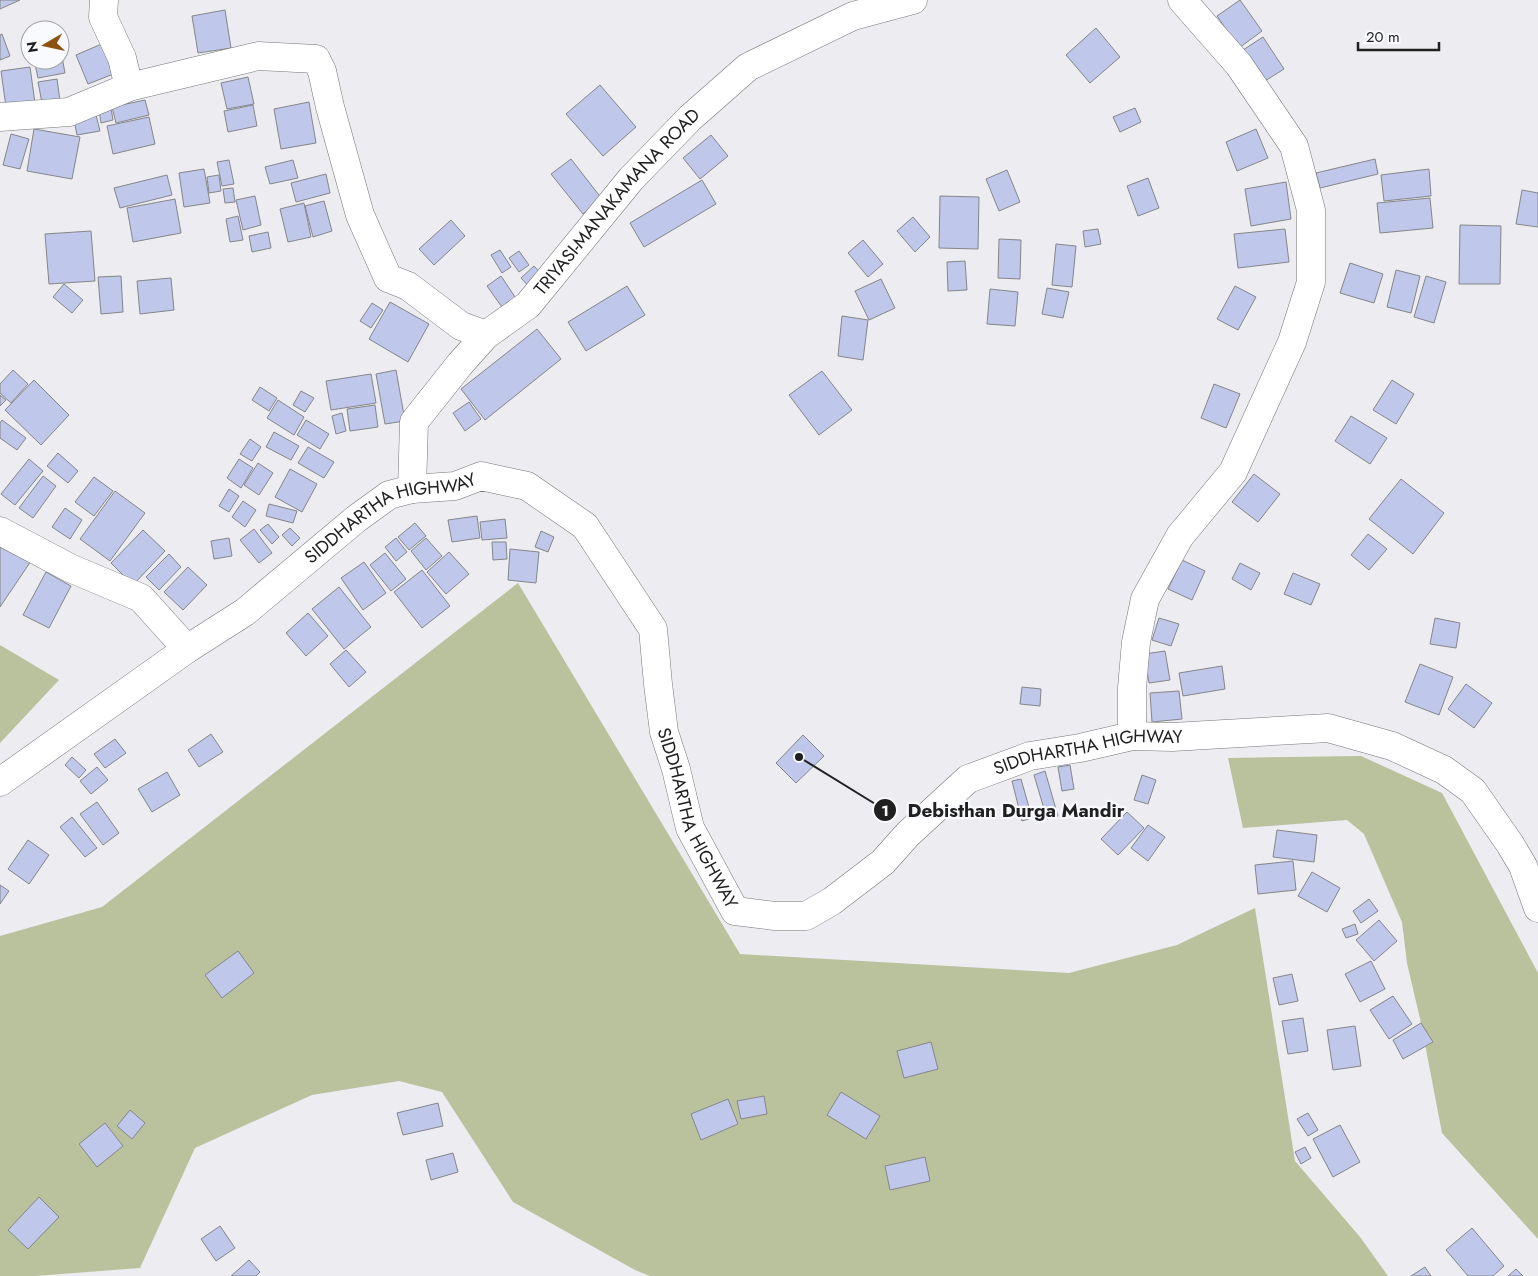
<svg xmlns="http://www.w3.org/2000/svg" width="1538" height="1276" viewBox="0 0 1538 1276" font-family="Jost,sans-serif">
  <rect width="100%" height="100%" fill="#ececf1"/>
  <path fill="#bac19d" d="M518 583 740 954 1069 973 1177 945 1255 908 1295 1161 1360 1237 1388 1276H650L635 1270 513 1202 442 1092 399 1081 312 1095 195 1148 140 1268 35 1276H0V936L102 907Z
    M0 645 59 680 0 743Z
    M1361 756 1442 793 1538 973V1239L1442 1133 1421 1023 1407 963 1402 922 1364 834 1347 820 1243 828 1228 758Z"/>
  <path fill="#bfc7ea" stroke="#858689" d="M0 0H20L0 9Z
    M1240 0 1262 31 1239 48 1217 16Z
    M225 10 231 48 198 53 192 16Z
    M1096 28 1120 57 1090 83 1066 55Z
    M60 32H62L64 42H60Z
    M2 34 10 56 0 60V35Z
    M1263 37 1284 69 1265 81 1243 50Z
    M104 43 116 73 88 84 76 55Z
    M60 46 65 73 38 78 34 60H60Z
    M30 67 35 103 6 107 1 71Z
    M248 77 254 104 227 109 221 83Z
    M57 79 60 101 42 103 38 82Z
    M600 85 636 127 603 156 566 114Z
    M145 100 149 115 116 123 112 107Z
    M309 102 316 143 281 149 274 109Z
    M253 105 257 126 228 132 224 111Z
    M111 108 113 120 101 123 99 110Z
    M1135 108 1141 122 1120 132 1113 117Z
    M96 115 100 131 77 135 74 120Z
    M149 117 155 144 113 154 107 126Z
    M34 129 80 137 72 179 27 171Z
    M1256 129 1268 158 1237 171 1226 142Z
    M11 134 29 139 20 169 3 165Z
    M711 135 728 156 700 179 683 158Z
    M571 159 602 199 583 214 551 174Z
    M1375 159 1378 174 1320 188 1316 173Z
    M229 160 234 184 222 186 217 162Z
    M293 160 298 178 270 184 265 167Z
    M204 169 210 203 184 207 179 173Z
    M1429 169 1431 196 1384 201 1381 175Z
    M1007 170 1020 202 999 211 986 179Z
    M326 174 330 193 296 202 291 183Z
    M167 175 172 195 120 208 114 188Z
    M219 175 221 191 209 193 207 177Z
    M1148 178 1159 208 1138 216 1127 186Z
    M702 180 716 204 644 247 630 223Z
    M1286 182 1291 219 1251 226 1245 189Z
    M233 188 235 202 225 203 223 189Z
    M1522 190 1538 193V227L1516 224Z
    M255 196 261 225 243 230 236 200Z
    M940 196 979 197 978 249 939 248Z
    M1430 198 1433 228 1380 233 1377 203Z
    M175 199 181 233 133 242 127 208Z
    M324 201 332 231 313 237 305 206Z
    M304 203 311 237 288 242 280 209Z
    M238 216 243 240 230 242 226 219Z
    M913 217 930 237 915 252 897 231Z
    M451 220 465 236 434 265 419 249Z
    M1460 225 1501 226 1500 284H1459Z
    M1098 229 1101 244 1085 247 1083 231Z
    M1285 229 1289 262 1238 268 1234 234Z
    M91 231 95 281 49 284 45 234Z
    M268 232 271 248 252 252 249 236Z
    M999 239 1021 240 1020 279 998 278Z
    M863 240 883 264 868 277 848 253Z
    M1056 244 1076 246 1072 287 1052 285Z
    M500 250 511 267 502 273 491 255Z
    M519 251 529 265 519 272 509 258Z
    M965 261 967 290 948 291 947 262Z
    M1350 263 1383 274 1374 303 1340 293Z
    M534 266 545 278 532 290 521 278Z
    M1396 270 1420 276 1411 313 1387 307Z
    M121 276 123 312 101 314 98 277Z
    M501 276 517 300 504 310 487 286Z
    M1426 276 1446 282 1434 323 1414 317Z
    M171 278 174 310 140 314 137 281Z
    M881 279 895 308 869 320 855 291Z
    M64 284 83 300 72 313 53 297Z
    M627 286 645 315 586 351 568 322Z
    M1235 286 1256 297 1238 330 1217 319Z
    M1047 288 1069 292 1063 318 1042 314Z
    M990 289 1018 292 1015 326 987 324Z
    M390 302 429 324 408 362 369 339Z
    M372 303 383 310 371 328 360 321Z
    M842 316 868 320 863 360 838 356Z
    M537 329 561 359 485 420 461 389Z
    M13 370 28 384 11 403 0 393V384Z
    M396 370 405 421 385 424 376 374Z
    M822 371 852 410 819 435 789 395Z
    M371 374 376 403 331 410 326 381Z
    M34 380 69 415 41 445 5 410Z
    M1392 380 1414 394 1396 424 1373 410Z
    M1214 384 1240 394 1226 428 1201 418Z
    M260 387 277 398 269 411 252 400Z
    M301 391 314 398 305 412 293 405Z
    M0 395 6 400 0 406Z
    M278 400 304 417 294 435 267 418Z
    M469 402 481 419 465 431 453 413Z
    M375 405 378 427 350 431 347 409Z
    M342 413 346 431 336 434 332 416Z
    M1351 416 1387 438 1370 464 1335 441Z
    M2 420 26 438 17 450 0 438V423Z
    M306 420 329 434 320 449 297 435Z
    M274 432 299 446 291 460 266 447Z
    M250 439 261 447 252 461 240 454Z
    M308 447 334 462 324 478 298 463Z
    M58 453 78 471 68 483 47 466Z
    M29 459 43 471 15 505 1 494Z
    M239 459 253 468 241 488 227 478Z
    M258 463 273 473 259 495 244 485Z
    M290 469 317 484 302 512 275 497Z
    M1254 474 1280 494 1258 522 1232 502Z
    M43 476 56 486 33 518 19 508Z
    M94 477 113 491 94 516 75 502Z
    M1401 479 1444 513 1413 554 1369 519Z
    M229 489 239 496 229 512 219 506Z
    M115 491 145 513 110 561 80 539Z
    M243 501 256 510 245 527 232 517Z
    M269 504 297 511 293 523 266 516Z
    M65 508 82 520 70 539 52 527Z
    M477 516 480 538 452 542 448 520Z
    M505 519 507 538 482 540 480 522Z
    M415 523 426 536 409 550 398 537Z
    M268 524 279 537 272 544 260 530Z
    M290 528 300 538 292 546 282 535Z
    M254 529 272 553 259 563 240 540Z
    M143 530 165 551 133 585 111 563Z
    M541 531 554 537 548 552 535 547Z
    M1368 534 1387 549 1369 570 1351 555Z
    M229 538 232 556 214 559 211 541Z
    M396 538 407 552 396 561 385 547Z
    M426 538 442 556 426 570 411 551Z
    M3 542 31 561 0 607V547Z
    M492 542H506L507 559 493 560Z
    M510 549 539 552 536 583 508 580Z
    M449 552 469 574 446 594 427 572Z
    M385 553 406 579 391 591 370 565Z
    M169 554 181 567 159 590 146 577Z
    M1182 560 1205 571 1192 600 1168 589Z
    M364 562 386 593 363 610 341 578Z
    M1240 563 1260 573 1251 590 1232 579Z
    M188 567 207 585 183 610 164 592Z
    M422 570 450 606 422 628 394 592Z
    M46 572 71 586 49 628 23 615Z
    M1293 573 1320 584 1311 605 1284 594Z
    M339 587 371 627 344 649 312 609Z
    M308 613 328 636 306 656 286 633Z
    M1159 618 1179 624 1171 646 1152 640Z
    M1435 618 1460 623 1456 648 1430 644Z
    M346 650 366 672 349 687 330 664Z
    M1165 651 1170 680 1149 683 1144 654Z
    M1420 664 1453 677 1439 715 1405 702Z
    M1222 666 1225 689 1183 696 1179 673Z
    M1466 684 1492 703 1474 728 1448 709Z
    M1022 687 1041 689 1040 706 1020 704Z
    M1179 691 1182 719 1152 722 1150 693Z
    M211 734 223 752 199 767 188 750Z
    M803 735 824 756 796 783 776 763Z
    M115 739 126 753 105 768 94 754Z
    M72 757 86 770 79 778 65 765Z
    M1070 765 1074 789 1062 791 1058 767Z
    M97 767 108 780 91 794 80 781Z
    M1045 771 1058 816 1047 819 1034 775Z
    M167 772 180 795 152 812 138 789Z
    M1142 775 1156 780 1148 804 1134 800Z
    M1021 779 1032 818 1022 821 1012 781Z
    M97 802 119 833 103 845 80 814Z
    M1127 812 1144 828 1118 855 1101 839Z
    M72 817 97 848 85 857 60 827Z
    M1148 825 1165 837 1148 861 1131 848Z
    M1277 830 1317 835 1314 862 1273 857Z
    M28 840 49 855 29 884 8 869Z
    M1293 861 1296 890 1258 894 1255 865Z
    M1312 872 1340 888 1327 912 1298 896Z
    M0 885 9 891 0 904Z
    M1369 899 1378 911 1361 923 1353 911Z
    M1379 920 1397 941 1374 961 1356 940Z
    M1355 924 1358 934 1346 938 1342 929Z
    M238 951 254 973 222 998 205 975Z
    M1371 961 1385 989 1360 1002 1345 974Z
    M1292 974 1298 1001 1279 1005 1273 978Z
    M1393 996 1412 1024 1389 1039 1370 1010Z
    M1303 1018 1308 1051 1288 1054 1282 1021Z
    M1421 1023 1433 1042 1403 1059 1393 1040Z
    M1355 1026 1361 1066 1333 1070 1327 1030Z
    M931 1042 938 1069 904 1078 897 1051Z
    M841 1092 880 1116 866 1139 827 1115Z
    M764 1096 767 1114 741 1119 737 1101Z
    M728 1099 738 1124 701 1140 691 1114Z
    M438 1103 443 1126 403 1135 397 1113Z
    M130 1110 145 1123 132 1139 117 1126Z
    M1308 1113 1318 1130 1308 1136 1297 1119Z
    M105 1123 123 1146 97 1167 79 1144Z
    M1340 1125 1360 1162 1333 1177 1313 1139Z
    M1305 1147 1311 1158 1301 1164 1295 1152Z
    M453 1153 458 1172 431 1180 426 1160Z
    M925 1157 930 1181 890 1190 885 1166Z
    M39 1197 59 1217 28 1249 8 1230Z
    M220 1226 235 1248 216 1261 201 1239Z
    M1472 1228 1504 1266 1493 1276H1468L1446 1250Z
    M249 1260 260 1272 256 1276H231Z
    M1425 1267 1431 1276H1411Z
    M1516 1269 1523 1276H1508Z"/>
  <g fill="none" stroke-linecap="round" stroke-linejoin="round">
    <g stroke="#76777b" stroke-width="29">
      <g id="minor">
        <path d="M104 0 103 17 122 58 129 87"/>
        <path d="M0 117 69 112 129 87 258 56 316 59 322 71 330 107 360 215 388 278 408 286 461 326 486 335"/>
        <path id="s1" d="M412 489 414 422 460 364 486 335 528 305 631 179 690 118 748 67 853 16 913 0"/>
        <path d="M0 531 70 568 141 598 187 649"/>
        <path d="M1132 736V688L1136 642 1145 599 1180 536 1233 472 1292 342 1311 282V210L1294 146 1239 65 1182 0"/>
      </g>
    </g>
    <g stroke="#76777b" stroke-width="29">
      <g id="highway">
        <path id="s2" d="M0 782 187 649 245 612 356 519 389 495 412 489 455 486 481 476 527 486 585 526 653 629 658 684 664 732 676 769 690 828 735 911 775 916H806L832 901 883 862 908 834 968 779 1030 756 1080 748 1132 736 1172 737 1328 728 1392 746 1444 770 1473 791 1510 844 1523 866 1538 908"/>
      </g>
    </g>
    <use href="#minor" stroke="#fff" stroke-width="28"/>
    <use href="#highway" stroke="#fff" stroke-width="28"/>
  </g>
  <g text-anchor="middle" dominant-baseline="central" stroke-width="4.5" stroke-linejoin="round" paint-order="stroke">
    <g font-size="18" fill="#202021" stroke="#f9fafe">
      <text stroke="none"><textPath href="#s1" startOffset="368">TRIYASI-MANAKAMANA ROAD</textPath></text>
      <text stroke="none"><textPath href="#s2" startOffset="476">SIDDHARTHA HIGHWAY</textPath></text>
      <text stroke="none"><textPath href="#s2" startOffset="1526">SIDDHARTHA HIGHWAY</textPath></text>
      <text stroke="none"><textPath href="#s2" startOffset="1016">SIDDHARTHA HIGHWAY</textPath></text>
    </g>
  </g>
  <path fill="none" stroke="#202021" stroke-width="2" d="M799 757L885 810"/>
  <g fill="#202021" stroke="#f9fafe" stroke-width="2">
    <circle cx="799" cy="757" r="5"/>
    <circle cx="885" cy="810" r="12"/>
  </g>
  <g font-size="15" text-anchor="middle" font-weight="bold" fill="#fff">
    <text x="885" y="816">1</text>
  </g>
  <g font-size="19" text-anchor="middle" font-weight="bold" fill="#202021" stroke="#f9fafe" stroke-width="4.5" stroke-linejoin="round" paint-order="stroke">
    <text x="1016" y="817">Debisthan Durga Mandir</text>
  </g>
  <g transform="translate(45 45) rotate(261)"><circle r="24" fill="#f9fafe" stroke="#a2a3a6"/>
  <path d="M0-4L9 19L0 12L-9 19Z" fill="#8d5111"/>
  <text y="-8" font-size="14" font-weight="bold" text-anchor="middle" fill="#202021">N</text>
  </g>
  <path d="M1358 42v8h81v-8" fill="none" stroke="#202021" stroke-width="2.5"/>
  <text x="1366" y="42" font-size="15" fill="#202021" stroke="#f9fafe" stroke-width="4" paint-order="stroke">20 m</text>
</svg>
